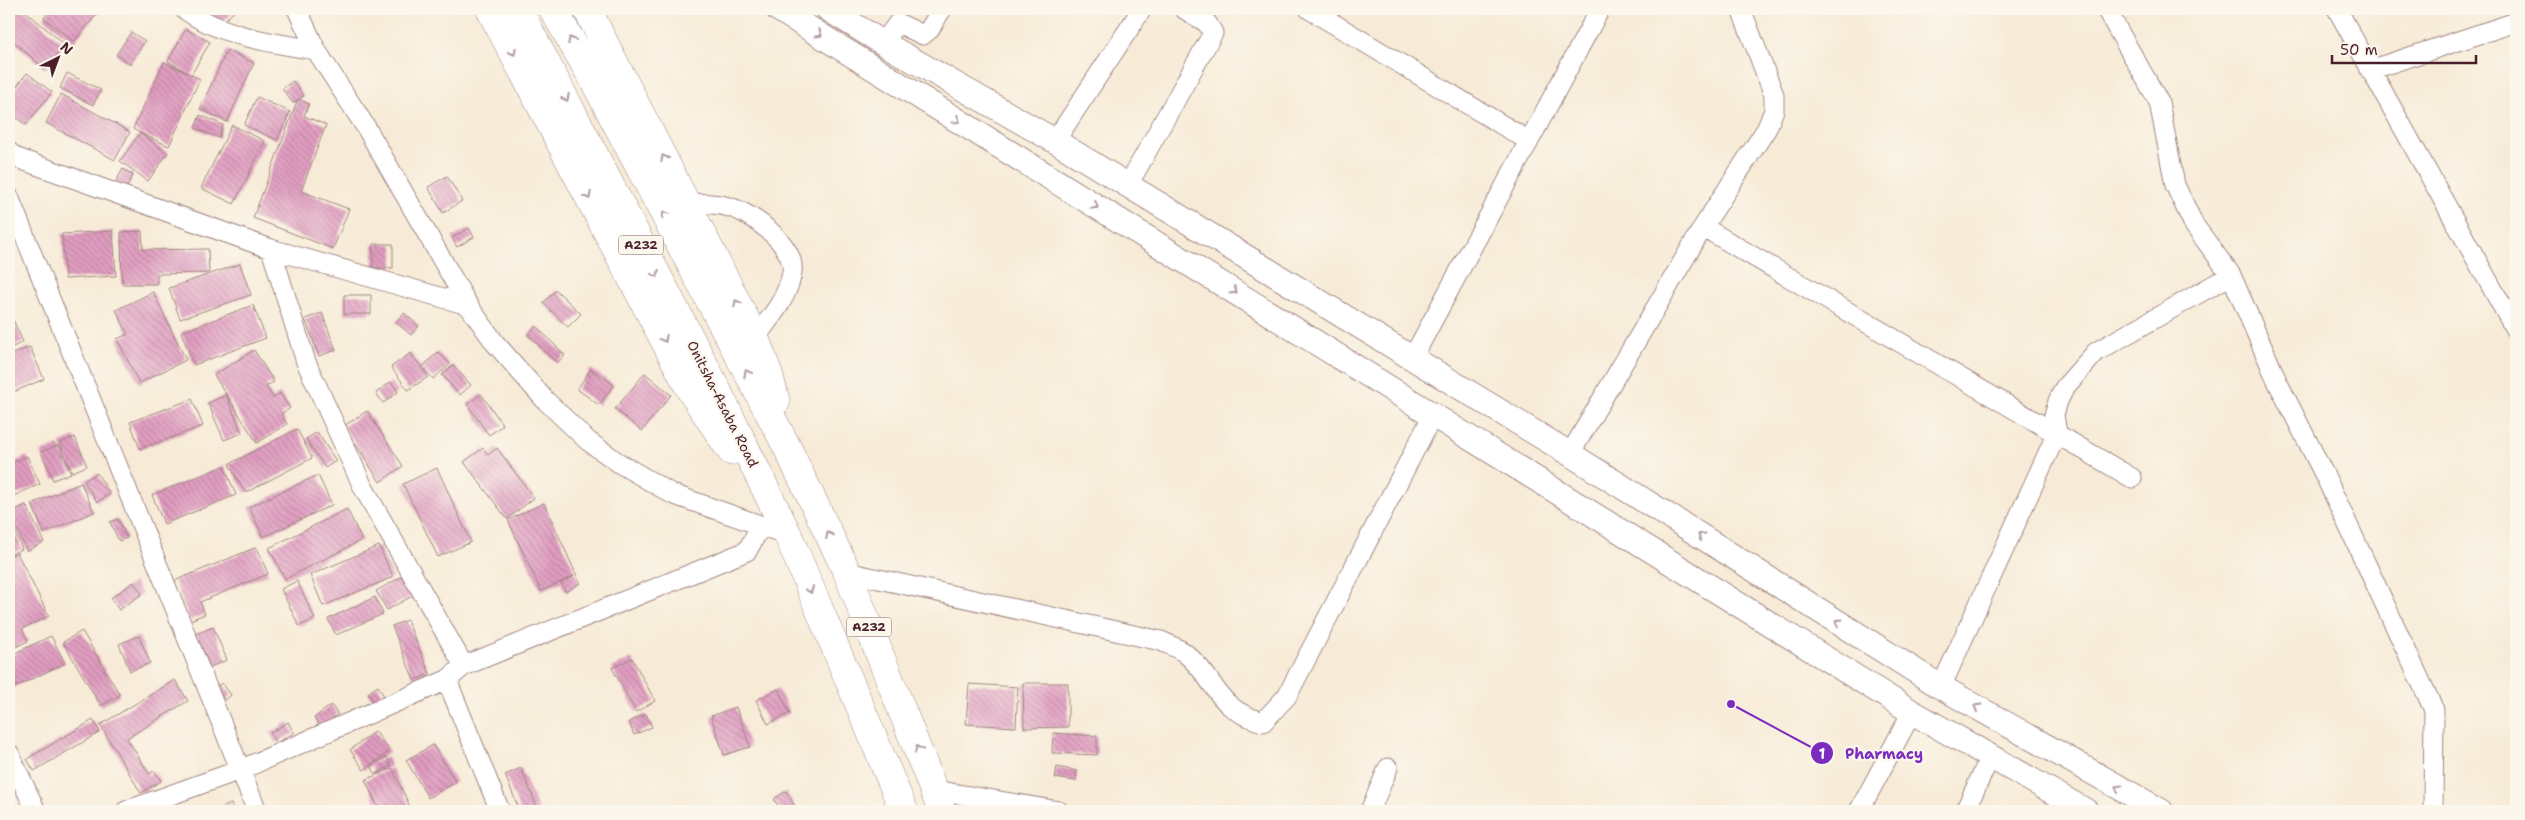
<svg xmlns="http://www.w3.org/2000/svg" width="2525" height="820" viewBox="0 0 2525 820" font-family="'Shantell Sans',sans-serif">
  <defs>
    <pattern id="building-back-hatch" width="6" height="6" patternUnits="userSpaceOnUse" patternTransform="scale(1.25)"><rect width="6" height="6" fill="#e19dc1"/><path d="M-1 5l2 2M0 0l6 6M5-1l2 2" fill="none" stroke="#b87f9d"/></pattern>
  </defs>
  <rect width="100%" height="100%" fill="#fbf7ec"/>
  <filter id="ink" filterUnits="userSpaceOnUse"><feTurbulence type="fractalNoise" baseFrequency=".02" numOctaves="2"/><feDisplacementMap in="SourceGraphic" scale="10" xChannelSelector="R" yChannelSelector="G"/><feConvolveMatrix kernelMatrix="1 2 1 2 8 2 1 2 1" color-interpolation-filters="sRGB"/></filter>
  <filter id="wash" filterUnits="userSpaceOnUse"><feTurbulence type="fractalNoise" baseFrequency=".0096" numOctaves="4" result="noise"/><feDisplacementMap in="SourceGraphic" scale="20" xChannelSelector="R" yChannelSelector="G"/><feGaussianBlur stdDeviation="1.12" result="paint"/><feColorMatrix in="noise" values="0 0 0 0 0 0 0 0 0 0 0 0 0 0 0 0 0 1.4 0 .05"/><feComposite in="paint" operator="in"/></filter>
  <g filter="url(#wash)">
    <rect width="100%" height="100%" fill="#f7ebd7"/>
    <g id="blocks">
      <path fill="url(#building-back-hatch)" d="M9 9H23L65 45 45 69 9 38Z
        M51 9H101L74 42 44 18Z
        M213 9H237L220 24 209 13Z
        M186 29 210 42 191 75 168 61Z
        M131 32 145 41 130 64 116 55Z
        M227 50 254 63 227 122 200 109Z
        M164 62 200 79 169 146 140 133 168 153 148 181 120 161 140 133 133 129Z
        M27 73 52 92 26 125 9 112V96Z
        M67 73 101 90 93 105 60 88Z
        M293 81 304 96 293 103 282 89Z
        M61 94 130 132 115 160 46 123Z
        M257 97 290 112 277 140 244 125Z
        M298 99 309 104 304 116 326 125 301 191 349 209 333 249 253 218Z
        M200 115 223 125 219 138 195 128Z
        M232 125 265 141 234 204 201 188Z
        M123 169 133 175 126 189 115 183Z
        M447 176 462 201 443 213 428 187Z
        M469 228 474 237 457 247 452 238Z
        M113 231 116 276 65 279 62 234Z
        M142 231 143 250 208 249 209 273 157 274V284H122L121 232Z
        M373 244H393V268H373Z
        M240 264 251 295 180 319 169 288Z
        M556 290 581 314 568 327 543 303Z
        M153 292 186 360 139 383 117 339 128 334 116 310Z
        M344 295H371V314H344Z
        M253 305 266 338 194 365 181 332Z
        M9 311 23 342 9 349Z
        M322 313 336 350 319 356 305 319Z
        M404 313 419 326 411 335 396 322Z
        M536 326 565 355 557 363 528 335Z
        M30 347 44 379 9 394V355Z
        M254 350 274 382 266 386 273 398 280 393 290 408 281 414 287 424 257 443 214 375Z
        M438 352 450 364 433 379 422 367Z
        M411 353 428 377 408 390 391 367Z
        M453 365 471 385 460 395 442 375Z
        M591 369 614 385 599 405 577 389Z
        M645 373 671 395 642 431 615 409Z
        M391 382 398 392 383 403 376 393Z
        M481 394 503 425 489 435 467 404Z
        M226 395 242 433 224 440 208 403Z
        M192 399 203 426 140 449 130 422Z
        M367 411 403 466 380 482 344 426Z
        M297 429 312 458 245 493 229 464Z
        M317 432 336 461 325 468 306 439Z
        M75 437 87 466 72 472 60 443Z
        M59 445 71 473 53 480 41 452Z
        M483 448 488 455 497 448 534 498 507 519 464 462Z
        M27 456 40 484 9 498V465Z
        M224 466 236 495 164 524 152 495Z
        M437 468 471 542 438 557 403 484Z
        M97 473 110 494 97 502 84 481Z
        M318 475 332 505 263 537 249 507Z
        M81 483 94 512 44 533 32 504Z
        M544 503 580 583 566 592 561 583 574 576 541 591 508 520Z
        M26 505 44 542 27 551 9 513Z
        M347 509 362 540 285 579 269 548Z
        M9 517 22 549 9 555Z
        M118 519 127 538 119 541 110 522Z
        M379 546 393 577 323 606 310 575Z
        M257 547 268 574 200 602 205 614 190 620 174 581Z
        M17 553 49 616 22 629 28 641 9 650V557Z
        M403 576 414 595 387 610 376 591Z
        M297 581 315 619 299 626 281 589Z
        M134 582 142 594 119 610 111 598Z
        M375 597 383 614 336 635 328 619Z
        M407 620 430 674 414 680 392 626Z
        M213 627 227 660 210 667 196 634Z
        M82 631 120 695 101 706 63 642Z
        M51 636 65 663 9 690V656Z
        M139 636 150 663 130 671 119 644Z
        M632 658 655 701 636 712 612 668Z
        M175 680 188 701 127 738 149 774 154 771 161 781 141 793 100 725Z
        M222 683 231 695 225 700 215 688Z
        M1023 683H1068V727L1024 728Z
        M969 684 1018 687 1016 727 966 724Z
        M378 686 385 698 375 705 368 693Z
        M778 689 790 713 768 724 756 700Z
        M331 705 338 714 321 727 314 718Z
        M736 707 750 747 724 755 711 716Z
        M646 714 652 727 634 735 629 722Z
        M93 720 100 732 34 771 27 759Z
        M288 722 294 733 276 743 270 733Z
        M375 731 390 751 364 770 350 750Z
        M1053 733 1097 736V755L1052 753Z
        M433 745 456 782 428 798 406 760Z
        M387 757 391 766 375 774 371 765Z
        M1057 767 1077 771 1076 781 1055 778Z
        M392 768 412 811H380L365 780Z
        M521 768 539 811H520L505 775Z
        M786 791 796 808 791 811H781L774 799Z
        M231 804 234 811H214Z"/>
    </g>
  </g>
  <g filter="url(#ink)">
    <use href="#blocks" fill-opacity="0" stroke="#a08581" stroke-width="1"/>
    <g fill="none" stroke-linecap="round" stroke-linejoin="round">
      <g stroke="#a08581" stroke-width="21">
        <path id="minor" d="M184 9C221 36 272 43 316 50L367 129 468 305
          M297 9 316 50
          M1309 9 1529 141
          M2106 9 2159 102 2175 185 2194 225 2231 275 2278 383 2327 480 2434 710 2433 811
          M2337 9 2516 331
          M883 43 898 23 923 35 929 30 942 9
          M2370 70 2516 22
          M1055 141 1142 9
          M9 152 17 158 271 249 468 305 495 343 545 400 588 441 619 463 672 494 788 535
          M1128 185 1213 33 1207 23 1184 9
          M9 197 257 811
          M687 203C700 204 713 203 725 206 749 210 796 245 792 272 788 298 770 318 755 338
          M1703 227 2132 478
          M271 249 306 362 363 487 464 666
          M1412 359 1600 9
          M1570 454 1703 227 1767 128 1774 110V95L1741 9
          M847 572 1161 641C1169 645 1179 648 1186 654 1219 681 1213 708 1263 722L1287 696 1433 415
          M447 680 500 811
          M1941 687 2057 433 2054 415 2058 401 2065 387 2096 352 2231 275
          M9 753 36 811
          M934 790 1059 811
          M126 811 240 770 447 680 464 666 747 551 761 526
          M1370 811 1388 768
          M1859 811 1912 712
          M1965 811 1990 757"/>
      </g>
      <g stroke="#a08581" stroke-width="26">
        <path id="major" d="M778 9 1912 712 2086 811
          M828 9 883 43 1055 141 1570 454 1941 687 2161 811"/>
      </g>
      <g stroke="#a08581" stroke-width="29">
        <path id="highway" d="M490 9 691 391 731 451
          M518 9 712 380 788 535 904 811
          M553 9 592 77 787 447 847 572 942 811
          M587 9 755 338 769 375 776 402"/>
      </g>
      <use href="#minor" stroke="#fff" stroke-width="19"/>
      <use href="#major" stroke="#fff" stroke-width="24"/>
      <use href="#highway" stroke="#fff" stroke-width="28"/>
    </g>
    <defs><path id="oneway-chevron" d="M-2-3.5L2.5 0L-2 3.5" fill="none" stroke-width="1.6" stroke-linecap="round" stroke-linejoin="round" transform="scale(1.25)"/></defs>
    <g stroke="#ae9aa0">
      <use href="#oneway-chevron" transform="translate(819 34) rotate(32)"/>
      <use href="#oneway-chevron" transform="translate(571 40) rotate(-120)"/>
      <use href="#oneway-chevron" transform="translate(513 52) rotate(62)"/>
      <use href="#oneway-chevron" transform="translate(566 98) rotate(63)"/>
      <use href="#oneway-chevron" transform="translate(957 120) rotate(32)"/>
      <use href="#oneway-chevron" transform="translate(664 158) rotate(-117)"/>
      <use href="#oneway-chevron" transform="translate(588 196) rotate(62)"/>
      <use href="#oneway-chevron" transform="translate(1095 206) rotate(32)"/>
      <use href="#oneway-chevron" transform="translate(665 214) rotate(-118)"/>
      <use href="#oneway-chevron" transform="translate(656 274) rotate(62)"/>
      <use href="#oneway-chevron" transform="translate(1234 291) rotate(32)"/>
      <use href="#oneway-chevron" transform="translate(737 303) rotate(-117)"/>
      <use href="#oneway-chevron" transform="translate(664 339) rotate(62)"/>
      <use href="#oneway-chevron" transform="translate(747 373) rotate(-118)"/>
      <use href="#oneway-chevron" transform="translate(829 535) rotate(-116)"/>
      <use href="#oneway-chevron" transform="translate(1701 536) rotate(-148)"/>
      <use href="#oneway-chevron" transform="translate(810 590) rotate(68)"/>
      <use href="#oneway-chevron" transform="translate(1838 622) rotate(-148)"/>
      <use href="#oneway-chevron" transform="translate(1977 707) rotate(-150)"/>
      <use href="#oneway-chevron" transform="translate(918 749) rotate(-112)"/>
      <use href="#oneway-chevron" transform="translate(2118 788) rotate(-151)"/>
    </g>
  </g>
  <g text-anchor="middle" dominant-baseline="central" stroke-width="4.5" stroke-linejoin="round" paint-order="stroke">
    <g fill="#fbf7ec" stroke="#7f6065" stroke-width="1">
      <rect x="618.5" y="235.5" width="45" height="19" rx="4"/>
      <rect x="846.5" y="617.5" width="45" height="19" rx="4"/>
    </g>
    <g font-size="12" font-weight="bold" fill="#4a1f2b">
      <text x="641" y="245">A232</text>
      <text x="869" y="627">A232</text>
    </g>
    <g font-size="14" fill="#4a1f2b" stroke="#fbf7ec">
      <text transform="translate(723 404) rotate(63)">Onitsha-Asaba Road</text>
    </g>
  </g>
  <path fill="none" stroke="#7b2cbf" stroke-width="2" d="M1731 704L1822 753"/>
  <g fill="#7b2cbf" stroke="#fbf7ec" stroke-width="2">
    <circle cx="1731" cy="704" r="5"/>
    <circle cx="1822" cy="753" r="12"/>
  </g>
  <g font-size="15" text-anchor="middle" font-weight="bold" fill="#fff">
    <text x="1822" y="759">1</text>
  </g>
  <g font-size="15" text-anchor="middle" font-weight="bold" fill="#7b2cbf" stroke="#fbf7ec" stroke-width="4.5" stroke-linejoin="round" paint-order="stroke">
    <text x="1884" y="759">Pharmacy</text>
  </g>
  <rect width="2525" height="820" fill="none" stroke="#fbf7ec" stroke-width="30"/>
  <g transform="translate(58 58) rotate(42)" stroke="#fbf7ec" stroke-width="4" paint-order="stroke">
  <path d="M0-4L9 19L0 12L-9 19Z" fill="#4a1f2b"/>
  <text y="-8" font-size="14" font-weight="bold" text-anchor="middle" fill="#4a1f2b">N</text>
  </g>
  <path d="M2332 55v8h144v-8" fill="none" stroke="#4a1f2b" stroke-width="2.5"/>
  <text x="2340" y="55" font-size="15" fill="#4a1f2b" stroke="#fbf7ec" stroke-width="4" paint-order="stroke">50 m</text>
</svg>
